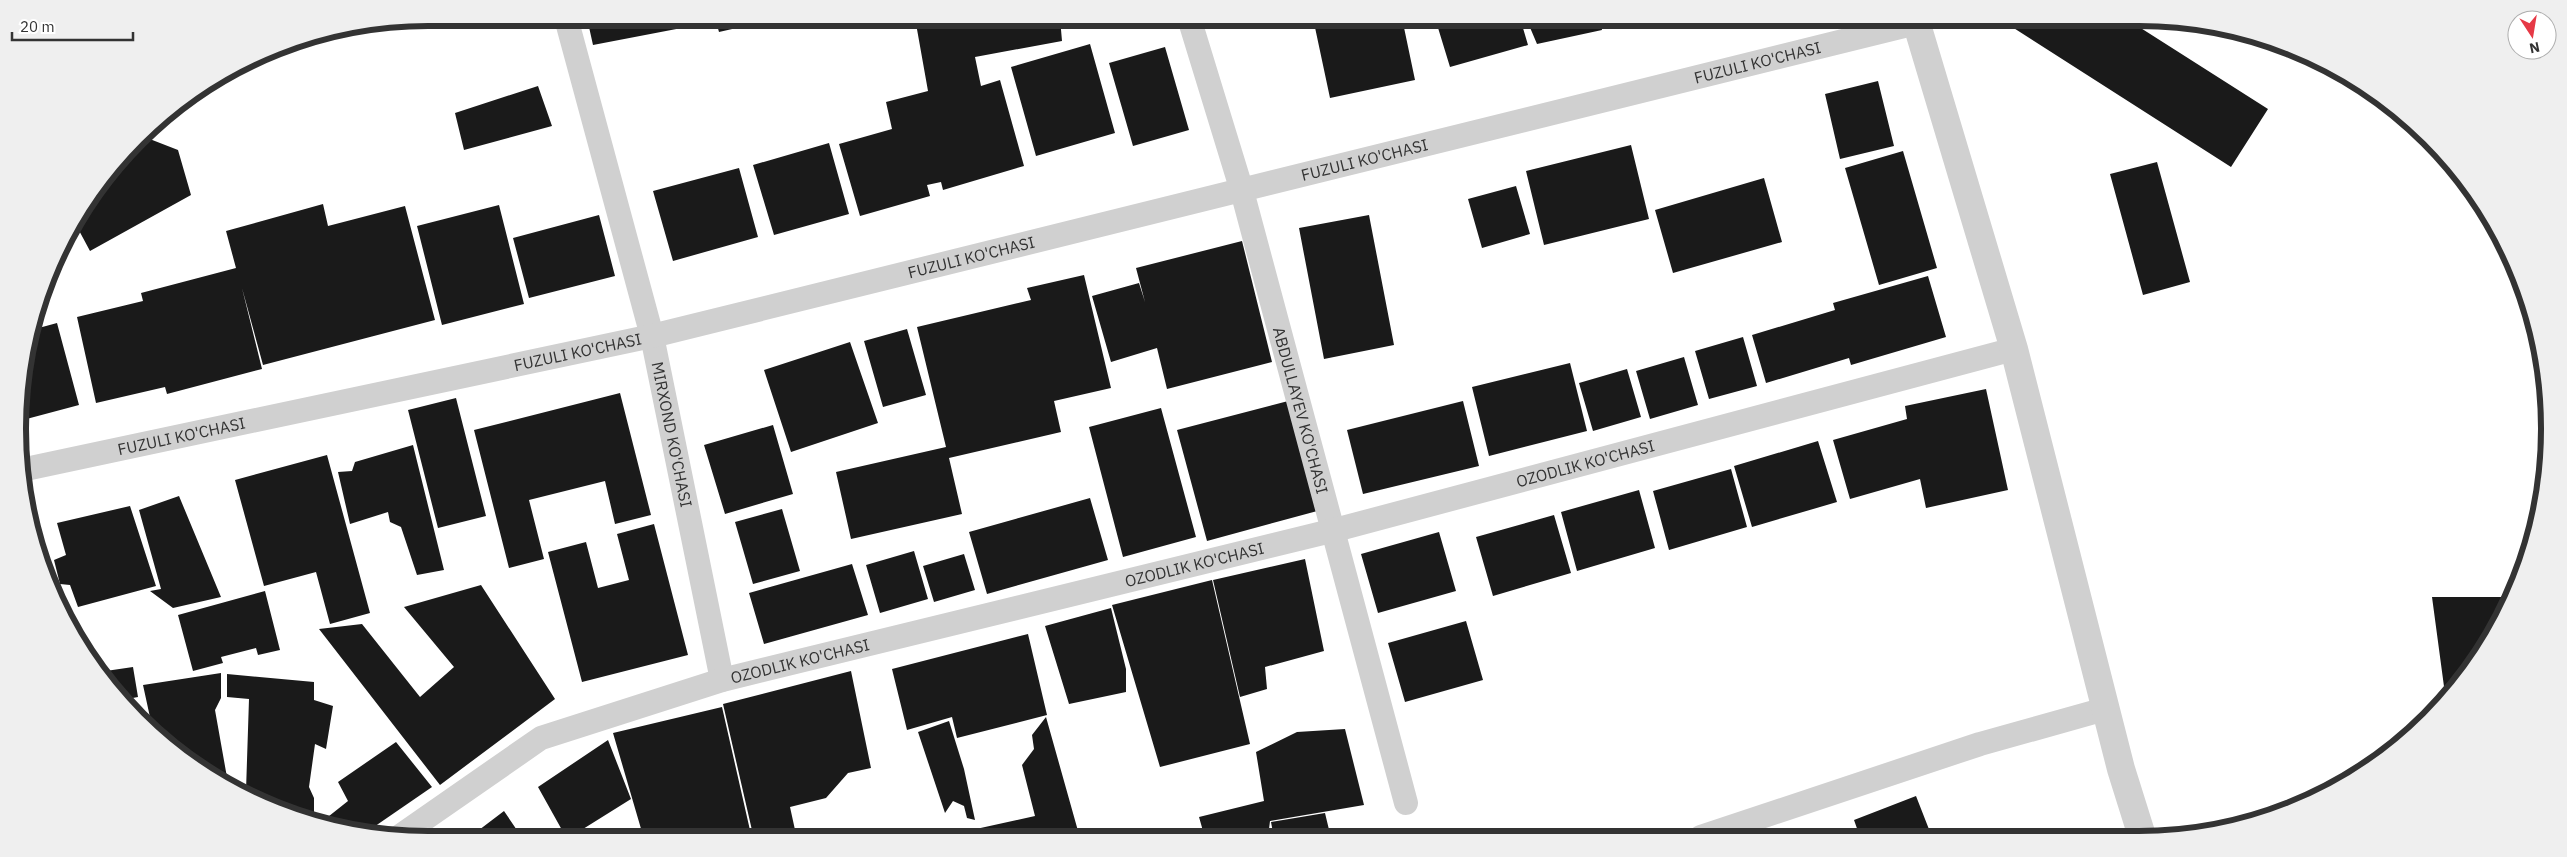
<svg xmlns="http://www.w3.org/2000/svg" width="2567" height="857" viewBox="0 0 2567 857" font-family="'IBM Plex Sans',sans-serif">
  <rect width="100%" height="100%" fill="#fff"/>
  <path fill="#1a1a1a" d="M587 18H690L692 26 593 45Z
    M715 18H781L719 32Z
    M915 18H1060L1062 41 975 57 981 86 1000 80 1024 166 943 190 941 182 927 185 930 196 860 216 839 144 892 129 886 102 928 91Z
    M1313 18H1402L1415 80 1330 98Z
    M1435 18H1520L1528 45 1450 67Z
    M1526 18H1600L1602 30 1537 44Z
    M2014 18H2125L2268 109 2231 167 2009 25Z
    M1090 44 1115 133 1036 156 1011 67Z
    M1165 47 1189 130 1133 146 1109 63Z
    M1878 81 1894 146 1840 159 1825 94Z
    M538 86 552 126 464 150 455 113Z
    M142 136 178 150 191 195 90 251 75 223 103 178Z
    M829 143 849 214 774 235 753 165Z
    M1631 145 1649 219 1544 245 1526 171Z
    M1903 151 1937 268 1879 285 1845 168Z
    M2157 162 2190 282 2143 295 2110 174Z
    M739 168 758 237 673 261 653 191Z
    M1764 178 1782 242 1673 273 1655 210Z
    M1516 186 1530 234 1482 248 1468 199Z
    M323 204 328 226 405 206 435 320 263 365 242 288 262 369 167 394 165 387 96 403 77 317 143 301 141 293 236 268 226 231Z
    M499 205 524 304 442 325 417 226Z
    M599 215 615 276 529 298 513 238Z
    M1369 215 1394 345 1324 359 1299 228Z
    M1242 241 1272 362 1167 389 1157 348 1111 362 1092 296 1139 283 1145 302 1136 268Z
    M1084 275 1111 388 1054 401 1061 432 949 458 962 514 851 539 836 472 946 447 917 327 1031 300 1027 288Z
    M1928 276 1946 337 1851 365 1849 358 1766 383 1752 335 1835 310 1833 303Z
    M57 323 79 405 19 421 21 375 35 329Z
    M907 329 926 395 883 407 864 341Z
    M1743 337 1757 386 1709 399 1695 351Z
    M850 342 878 423 791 452 764 370Z
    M1684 357 1698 405 1650 419 1636 371Z
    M1570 363 1587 431 1489 456 1472 387Z
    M1627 369 1641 417 1593 431 1579 383Z
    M1986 389 2008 490 1926 508 1920 479 1850 499 1833 440 1907 419 1905 406Z
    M620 393 651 515 615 524 605 481 529 500 544 559 509 568 474 430Z
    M456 398 486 516 438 528 408 410Z
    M1292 400 1321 510 1207 541 1177 430Z
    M1463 401 1479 466 1363 494 1347 430Z
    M1161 408 1196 537 1123 557 1089 427Z
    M773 425 793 494 725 514 704 445Z
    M1818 441 1837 502 1752 527 1734 466Z
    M413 445 444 570 417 575 401 527 390 522 388 512 350 524 338 472 352 471 355 462Z
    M327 455 370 613 330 624 316 572 264 586 235 480Z
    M1731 469 1747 527 1669 550 1653 491Z
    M1639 490 1655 548 1577 571 1561 512Z
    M179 496 221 597 173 608 150 591 161 589 139 510Z
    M1090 498 1108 560 987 594 969 532Z
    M130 506 156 586 78 607 70 585 60 584 54 560 66 555 57 523Z
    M782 509 800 571 753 584 735 522Z
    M1554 515 1571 573 1493 596 1476 537Z
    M654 524 688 655 582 682 548 552 586 542 598 588 629 580 617 534Z
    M1439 532 1456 591 1378 613 1361 554Z
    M914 551 928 599 880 613 866 565Z
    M964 554 975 590 934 602 923 566Z
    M1305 559 1324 651 1265 667 1267 689 1240 697 1213 580Z
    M852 564 868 615 764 644 749 593Z
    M1212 580 1250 744 1160 767 1112 605Z
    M481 585 555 699 440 785 319 629 362 624 420 697 454 667 404 607Z
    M265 591 280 650 258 655 256 648 221 657 223 663 193 671 178 615Z
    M2432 597H2510L2494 634 2445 694Z
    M1111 608 1126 669V692L1069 704 1045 626Z
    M1466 621 1483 680 1405 702 1388 643Z
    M1028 634 1047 715 957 738 952 717 907 730 892 669Z
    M133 667 138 697 122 700 99 672Z
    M851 671 871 768 848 773 826 798 790 807 797 839H754L723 704Z
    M221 673V698L215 710 228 783 200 770 153 731 143 685Z
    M227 674 314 682V700L333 706 326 749 315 744 309 787 314 798V822L246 791 249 699 227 697Z
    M722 707 752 839H644L613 733Z
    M140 708 143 723 130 710Z
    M1046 717 1080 838H978L976 829 1035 816 1022 765 1034 749 1032 735Z
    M949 721 964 769 975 820 967 818 964 806 953 801 945 813 918 732Z
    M1345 729 1364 805 1270 821 1269 829 1227 838H1205L1199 817 1264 801 1256 752 1297 732Z
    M608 740 631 799 567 839 538 787Z
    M396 742 432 787 368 831 319 824 348 801 338 782Z
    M1916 796 1932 837H1860L1854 820Z
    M504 811 523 839H478L479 830Z
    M1325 813 1331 838H1274L1271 822Z"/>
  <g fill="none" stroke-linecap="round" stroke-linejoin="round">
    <g stroke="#d0d0d0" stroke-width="24">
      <path id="s1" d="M566 18 652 336 722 680"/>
      <path id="s2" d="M1189 18 1242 191 1406 803"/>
      <path id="s3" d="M21 470 652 336 1916 23"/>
      <path id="s4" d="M400 836 541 738 722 680 1335 530 2014 349"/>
      <path d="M1701 837 1980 744 2105 709"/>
    </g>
    <path stroke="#d0d0d0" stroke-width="28" d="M1915 18 2014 349 2121 769 2142 836"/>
  </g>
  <g text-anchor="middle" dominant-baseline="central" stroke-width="5" stroke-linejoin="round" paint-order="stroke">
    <g font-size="16" fill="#333" stroke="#fff">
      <text stroke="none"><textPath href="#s3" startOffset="1784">FUZULI KO'CHASI</textPath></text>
      <text stroke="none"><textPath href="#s3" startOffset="1379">FUZULI KO'CHASI</textPath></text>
      <text stroke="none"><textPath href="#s3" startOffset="974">FUZULI KO'CHASI</textPath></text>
      <text stroke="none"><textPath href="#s3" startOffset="569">FUZULI KO'CHASI</textPath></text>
      <text stroke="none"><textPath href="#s2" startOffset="408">ABDULLAYEV KO'CHASI</textPath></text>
      <text stroke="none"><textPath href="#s1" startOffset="430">MIRXOND KO'CHASI</textPath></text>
      <text stroke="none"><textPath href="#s3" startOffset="164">FUZULI KO'CHASI</textPath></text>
      <text stroke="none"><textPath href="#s4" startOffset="1252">OZODLIK KO'CHASI</textPath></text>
      <text stroke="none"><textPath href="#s4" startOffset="848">OZODLIK KO'CHASI</textPath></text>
      <text stroke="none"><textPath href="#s4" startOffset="442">OZODLIK KO'CHASI</textPath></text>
    </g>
  </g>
  <path d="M0 0H2567V857H0ZM428 26H2139A402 402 0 0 1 2541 428V429A402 402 0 0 1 2139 831H428A402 402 0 0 1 26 429V428A402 402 0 0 1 428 26Z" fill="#efefef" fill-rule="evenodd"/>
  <path fill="none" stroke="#333" stroke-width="6" d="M428 26H2139A402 402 0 0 1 2541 428V429A402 402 0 0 1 2139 831H428A402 402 0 0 1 26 429V428A402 402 0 0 1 428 26Z"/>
  <g transform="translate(2532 35) rotate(168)"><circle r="24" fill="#ffffff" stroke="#adadad"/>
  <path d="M0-4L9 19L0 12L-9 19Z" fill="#e63946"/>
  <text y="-8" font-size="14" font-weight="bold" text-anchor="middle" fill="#333333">N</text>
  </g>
  <path d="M12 32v8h121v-8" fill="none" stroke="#333333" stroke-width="2.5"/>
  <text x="20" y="32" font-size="15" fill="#333333" stroke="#ffffff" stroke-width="4" paint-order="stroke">20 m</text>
</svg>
